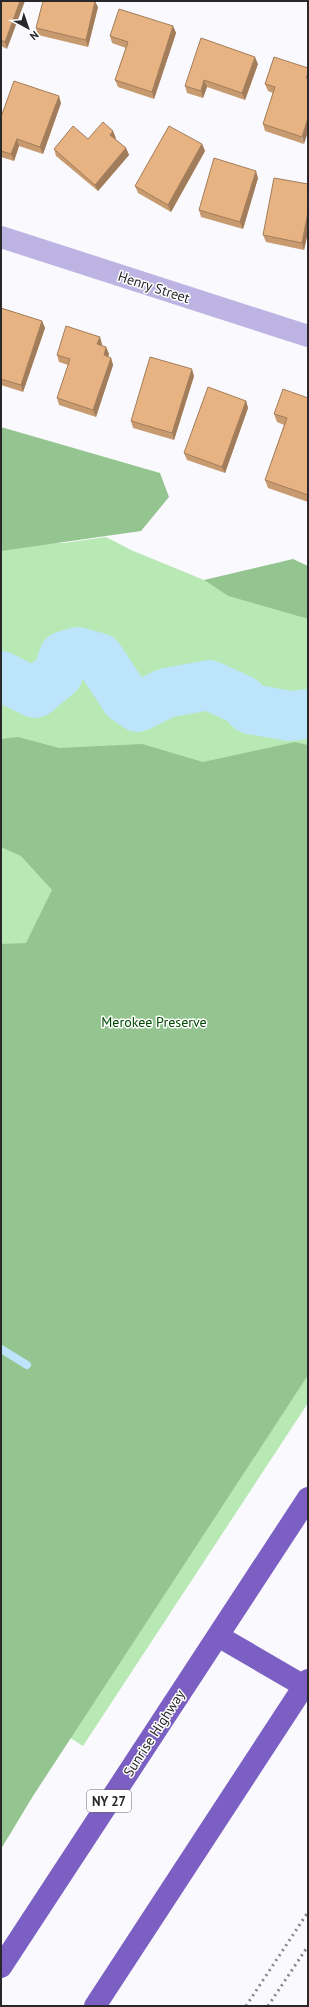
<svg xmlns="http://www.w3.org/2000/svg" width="309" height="2007" viewBox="0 0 309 2007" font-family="'PT Sans',sans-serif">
  <rect width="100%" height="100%" fill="#faf9fe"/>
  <path fill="#b8e8b3" d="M106 537 131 550 204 580 228 596 308 619V1403L83 1746 1 1694V544L64 543Z"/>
  <path fill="#94c48f" d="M1 427 160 473 169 497 141 531 1 551Z
    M293 559 308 566V619L228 596 204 580Z
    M18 737 59 748 142 744 203 762 295 742 308 745V1375L33 1796 1 1849V944L26 943 52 890 21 856 1 847V739Z"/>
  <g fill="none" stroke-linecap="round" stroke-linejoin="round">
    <path stroke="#bce5fc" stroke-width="8" d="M1 1349 27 1365"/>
    <path stroke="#bce5fc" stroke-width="50" d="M1 676 35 693 58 674 64 656 78 652 99 658 126 699 138 707 166 693 209 685 242 700 250 709 290 716 308 714"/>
    <path stroke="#beb4e3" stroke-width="22" d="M1 237 308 336"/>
    <path stroke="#7b5fc2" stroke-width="22" d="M218 1636 304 1686
      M1 1967 308 1498
      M95 2006 308 1680"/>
    <path stroke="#868588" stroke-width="3" stroke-dasharray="2 4" stroke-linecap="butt" d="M246 2006 308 1912
      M268 2006 308 1946"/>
  </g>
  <path fill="#c89a70" d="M1 1 7 49 1 46Z
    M98 7 88 47 38 35 36 28Z
    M173 26 176 33 154 99 118 87 115 80 126 48 112 43 110 36Z
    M274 57 304 144 265 131 263 124 273 93 268 91 265 84Z
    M258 64 245 100 207 87 203 98 187 93 185 86Z
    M61 103 43 154 19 146 14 161 1 157V117Z
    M116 138 115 139 126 148 129 155 98 191 56 156 54 149 88 139Z
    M202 144 205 151 171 212 138 193 135 186Z
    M258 178 243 229 201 217 199 210Z
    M308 184V232L304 250 266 242 263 235Z
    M1 308 42 321 45 328 23 392 1 385Z
    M102 344V346L106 347 109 354 108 357 111 358 113 365 96 417 59 405 57 398 68 365 59 362 57 355Z
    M194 376 174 440 133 428 131 421Z
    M308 398V502L268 488 265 480 284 425 277 422 274 414Z
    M246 401 248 408 225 473 187 460 184 453Z"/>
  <path fill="#a27d5b" d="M20 1H25L7 49 5 42Z
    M95 1 98 7 88 47 86 40Z
    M173 26 176 33 154 99 152 92Z
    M255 57 258 64 245 100 242 93Z
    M204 80 207 87 203 98 201 91Z
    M59 96 61 103 43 154 40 147Z
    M308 118V132L304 144 302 137Z
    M113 131 116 138 113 141 110 135Z
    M17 139 19 146 14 161 11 154Z
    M202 144 205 151 171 212 168 205Z
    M126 148 129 155 98 191 95 185Z
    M256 171 258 178 243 229 240 222Z
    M308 212V232L304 250 302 243Z
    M42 321 45 328 23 392 21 385Z
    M100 337 102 344 100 351 97 344Z
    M106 347 109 354 106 362 104 355Z
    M111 358 113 365 96 417 93 410Z
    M192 369 194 376 174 440 172 433Z
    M246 401 248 408 225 473 222 467Z"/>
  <path fill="#e8b382" stroke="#a27d5b" d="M1 1H20L5 42 1 40Z
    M43 1H95L86 40 36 28Z
    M119 9 173 26 152 92 115 80 128 42 110 36Z
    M201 38 255 57 242 93 204 80 201 91 185 86Z
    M274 57 308 68V73L306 78 308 79V118L302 137 263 124 275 87 265 84Z
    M14 81 59 96 40 147 17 139 11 154 1 151V117Z
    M103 122 113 131 110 135 126 148 95 185 54 149 73 126 88 139Z
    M169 126 202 144 168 205 135 186Z
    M214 158 256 171 240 222 199 210Z
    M274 178 308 184V212L302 243 263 235Z
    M1 308 42 321 21 385 1 379Z
    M66 326 100 337 97 344 106 347 104 355 111 358 93 410 57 398 70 359 57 355Z
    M150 357 192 369 172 433 131 421Z
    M208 387 246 401 222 467 184 453Z
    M283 389 308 398V495L265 480 287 418 274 414Z"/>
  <g text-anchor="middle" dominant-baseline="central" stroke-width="3" stroke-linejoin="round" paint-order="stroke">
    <rect fill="#fff" stroke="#68686a" stroke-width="1" x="87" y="1790" width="44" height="22" rx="3"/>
    <g font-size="13" font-weight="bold" fill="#28272a">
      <text x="109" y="1801">NY 27</text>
    </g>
    <g font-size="14" fill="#28272a" stroke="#fff">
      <text transform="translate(154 287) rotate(18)">Henry Street</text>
      <text transform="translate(154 1733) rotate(-57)">Sunrise Highway</text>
    </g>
    <g font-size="14" fill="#004900" stroke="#fff">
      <text x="154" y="1022">Merokee Preserve</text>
    </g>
  </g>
  <rect width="309" height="2007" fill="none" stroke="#28272a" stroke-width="4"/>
  <g transform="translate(28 28) rotate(140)" stroke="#ffffff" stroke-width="3" paint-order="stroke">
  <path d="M0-3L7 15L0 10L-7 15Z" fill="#28272a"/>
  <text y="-6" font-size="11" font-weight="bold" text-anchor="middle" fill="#28272a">N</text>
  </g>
</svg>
